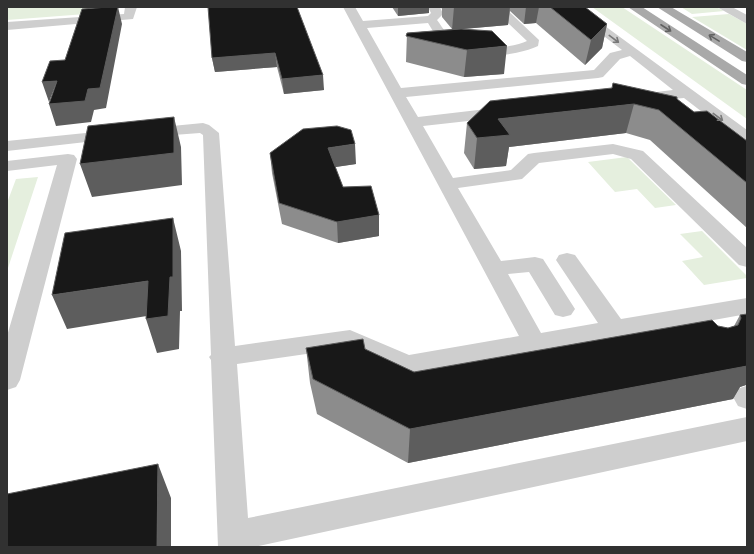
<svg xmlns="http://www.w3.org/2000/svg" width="754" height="554" viewBox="0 0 754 554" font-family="'Noto Sans',sans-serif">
  <rect width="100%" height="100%" fill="#fff"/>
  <path fill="#e5efde" d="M7 7H101L99 13 7 20Z
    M592 7H622L747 90V119Z
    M681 7H716L724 11 692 14Z
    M729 14 747 24V50L692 17Z
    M627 157 676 205 655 208 637 189 615 192 588 162Z
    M38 177 7 271V203L16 179Z
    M702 231 747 276V278L704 285 682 261 703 257 680 234Z"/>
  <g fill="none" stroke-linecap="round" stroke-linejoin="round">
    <path fill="#cecece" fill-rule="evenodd" d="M125 7H137L133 19 7 30V22L124 14Z
      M343 7H355L363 21 428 16 431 13 428 7H440L443 14 437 20C443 28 449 39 458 44 472 52 513 48 527 41L491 7H504L539 40 538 46C517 56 469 61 449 50 440 44 433 31 428 23L367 28 401 88 594 70 610 53 622 50 566 7H579L747 130V143L741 142 684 98 637 102 632 101 630 98 632 95 673 90 630 56 620 59 603 77 598 78 406 97 418 117 504 107 509 109 512 112 509 115 504 117 423 126 453 178 511 170 528 154 534 153 613 144 643 151 747 248V267L739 265 631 159 613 154 539 163 522 179 458 188 501 261 535 257 543 259 575 309 571 315 563 317 555 315 529 272 508 274 541 333 598 323 556 260 559 255 567 253 575 255 621 319 747 298V314L407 375 348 348 237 364 248 518 747 417V441L254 547H218L211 360 209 357 211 355 203 135 200 133 147 137 141 135 139 132 141 129 203 123 209 125 219 133 235 346 350 330 409 355 519 336Z
      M717 7H732L747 15V24Z
      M115 130 121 132 123 135 121 138 7 151V141Z
      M68 154 74 155 77 159 20 380 16 387 7 390V336L57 165 7 171V161Z
      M746 386 747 387V409L738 406 733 397 737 389Z"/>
    <path fill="#a9a9a9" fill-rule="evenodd" d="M628 7H642L747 75V85L742 84Z
      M657 7H671L747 52V62L742 61Z"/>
  </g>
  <path fill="#8c8c8c" d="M297 7 324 90 284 94 277 67 215 72 212 58Z
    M392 7H429V13L398 16Z
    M441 7H585L607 24 602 48 585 65 536 23 524 24 510 11 508 25 462 29 504 74 464 77 406 62 407 33 452 29 442 17V9Z
    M677 99 694 112 747 141V228L650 140 626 133 509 147 506 166 474 169 464 153 467 123Z
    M270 153 356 164 335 167 343 187 379 215V236L338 243 282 224 272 173Z
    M747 314V386L746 385 740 387 733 399 408 463 317 414 310 383 306 348 365 349 414 372 718 326 728 328 734 326 740 315Z"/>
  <path fill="#5d5d5d" d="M118 7 122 24 106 108 94 110 91 122 56 126 49 104 88 89Z
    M398 7H429V13L398 16Z
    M454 7H510L508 25 452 30Z
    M526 7H539L536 23 524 24Z
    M607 24 602 48 585 65 591 40Z
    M507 46 504 74 464 77 467 50Z
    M275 53 277 67 215 72 212 58Z
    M323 75 324 90 284 94 282 79Z
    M57 81 49 102 42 82Z
    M634 104 626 133 509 147 506 166 474 169 477 138 498 119Z
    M174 117 181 147 182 185 92 197 80 164Z
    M355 144 356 164 329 168 328 148Z
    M379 215V236L338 243 337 222Z
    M173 218 181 251 182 311H180L179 349 157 353 146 319Z
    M148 281 159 314 67 329 52 295Z
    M747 366V382L746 385 740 387 733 399 408 463 410 429Z
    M158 464 171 498V547H157Z"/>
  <path fill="#181818" stroke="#5d5d5d" d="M108 7H118L100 88 88 89 85 101 49 104 57 81 42 82 50 61 65 60 82 9Z
    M208 7H297L323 75 282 79 275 53 212 58Z
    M550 7H585L607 24 591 40Z
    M461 29 492 31 507 46 467 50 406 36 407 33Z
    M613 83 677 97V99L694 112 707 111 747 141V183L659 110 634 104 498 119 510 135 477 138 467 123 490 101 612 88Z
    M174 117V153L80 164 88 126Z
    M337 126 351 130 355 144 328 148 343 187 371 186 379 215 337 222 279 203 270 153 303 129Z
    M173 218V277H170L168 316 146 319 148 281 52 295 65 233Z
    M747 314V366L410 429 313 379 306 348 363 339 365 349 414 372 712 320 718 326 728 328 738 325 741 318 740 315Z
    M158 464 157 547H7V494Z"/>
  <defs><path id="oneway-shaft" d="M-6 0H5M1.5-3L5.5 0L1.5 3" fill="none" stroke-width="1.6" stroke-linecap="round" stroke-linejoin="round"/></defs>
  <g stroke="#616161">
    <use href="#oneway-shaft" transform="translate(666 28) rotate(33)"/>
    <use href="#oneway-shaft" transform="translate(714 38) rotate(-149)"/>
  </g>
  <g stroke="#787878">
    <use href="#oneway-shaft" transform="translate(614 39) rotate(37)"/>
    <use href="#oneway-shaft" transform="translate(718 117) rotate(37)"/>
  </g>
  <rect width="754" height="554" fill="none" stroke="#313131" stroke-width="16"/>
</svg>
